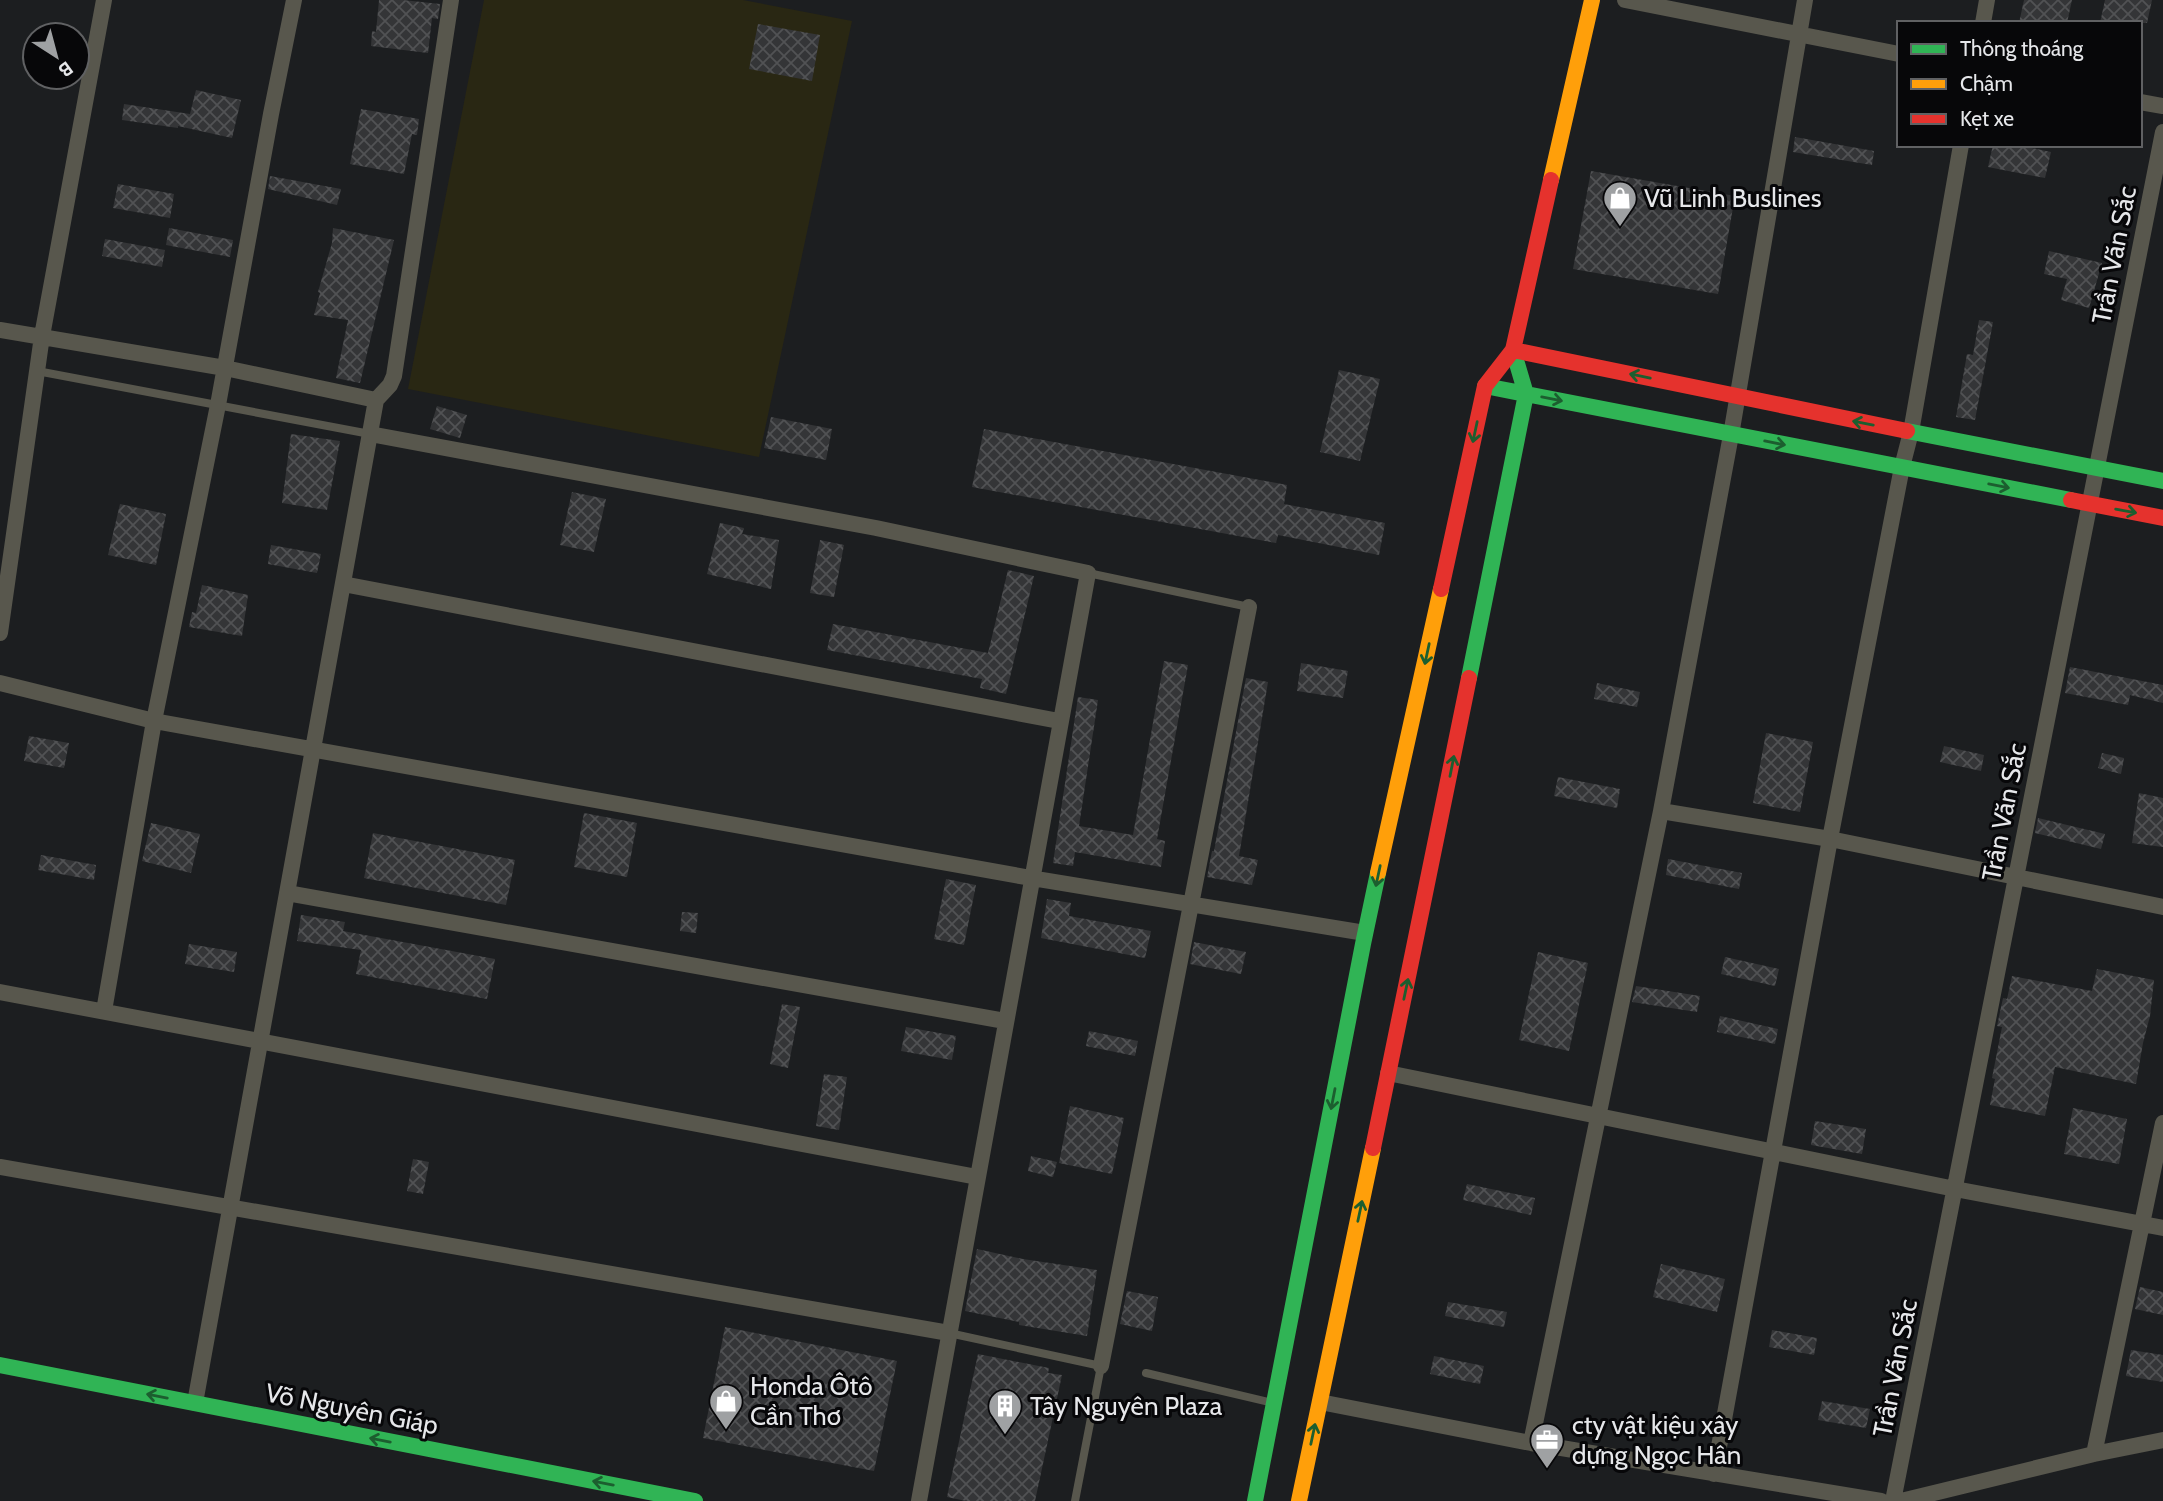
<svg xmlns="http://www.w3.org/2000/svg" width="2163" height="1501" viewBox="0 0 2163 1501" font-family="Cabin,sans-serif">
  <defs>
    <pattern id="building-cross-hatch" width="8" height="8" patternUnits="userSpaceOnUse" patternTransform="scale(1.75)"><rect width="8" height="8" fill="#343537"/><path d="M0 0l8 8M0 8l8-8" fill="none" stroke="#515254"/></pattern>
  </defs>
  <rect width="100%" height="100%" fill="#1c1e20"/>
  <path fill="#292713" d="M484 0H743L852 21 759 457 408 389Z"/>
  <path fill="url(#building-cross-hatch)" d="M379 0H403L440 4 438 19 432 18 428 53 371 46 372 31 376 32Z
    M2024 0H2072L2067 23H2019Z
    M2105 0H2152L2147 23H2100Z
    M758 24 820 35 812 81 749 69Z
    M196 90 241 100 232 138 178 126V128L122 120 124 104 190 114Z
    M361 109 419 119 417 135 412 134 404 174 350 164Z
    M1795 137 1874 151 1872 165 1793 152Z
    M1993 145H2018L2051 152 2045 178 1988 167Z
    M1591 171 1735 196 1718 294 1573 269Z
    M270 176 341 189 337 205 268 189Z
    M118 184 174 194 170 218 113 208Z
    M169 228 233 240 230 257 166 245Z
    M333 228 394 240 360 383 336 378 348 320 314 315 320 293 318 292 332 243Z
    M105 239 165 250 162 267 102 256Z
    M2049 251 2102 263 2089 308 2061 300 2067 279 2044 274Z
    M1979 320 1993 322 1975 420 1956 417 1967 354 1973 355Z
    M1339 370 1380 379 1360 461 1320 452Z
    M437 406 467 415 460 438 430 429Z
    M771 417 832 429 826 460 764 448Z
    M984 429 1287 485 1284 504 1385 523 1379 555 1278 535 1276 543 972 487Z
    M291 434 340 441 327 510 282 503Z
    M572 492 606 499 594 552 560 545Z
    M120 504 166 514 156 565 108 555Z
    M720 523 744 528 742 534 779 540 771 589 707 574Z
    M820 540 844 545 834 597 810 593Z
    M271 545 321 554 317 573 268 564Z
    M1008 570 1034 576 1006 694 980 688 982 679 827 650 833 624 988 653Z
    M202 585 248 595 242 636 189 627 192 612 196 613Z
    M1164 661 1188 665 1157 839 1165 841 1161 867 1075 852 1073 866 1053 863 1078 697 1098 700 1079 826 1133 835Z
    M1301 663 1348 671 1343 698 1297 691Z
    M2070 667 2163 685V703L2130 695 2128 705 2065 693Z
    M1246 678 1268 682 1239 856 1258 860 1252 885 1207 877 1212 851H1214Z
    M1597 683 1640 692 1637 707 1594 699Z
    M1766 733 1813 742 1800 812 1753 803Z
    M29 736 69 743 64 768 24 761Z
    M1944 746 1984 755 1981 771 1940 762Z
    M2102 753 2124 758 2121 774 2098 768Z
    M1558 777 1620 789 1617 808 1554 796Z
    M2139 793 2163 798V847L2132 843Z
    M584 813 637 823 627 877 574 867Z
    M2038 818 2105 834 2101 849 2035 833Z
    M151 823 200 834 191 873 142 861Z
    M373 833 515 860 506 905 364 878Z
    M41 855 96 865 94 880 38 870Z
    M1668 859 1742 873 1739 889 1666 875Z
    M946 879 976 885 964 945 934 939Z
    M1047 899 1071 903 1069 916 1151 931 1145 958 1041 938Z
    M682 912 698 913 696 933 680 931Z
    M301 915 345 922 343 931 495 959 487 999 356 974 361 950 297 941Z
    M1194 942 1246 952 1241 974 1190 964Z
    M189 944 237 952 234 972 185 964Z
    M1538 952 1588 963 1569 1051 1519 1040Z
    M1725 957 1779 969 1775 986 1721 974Z
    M2097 969 2154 980 2150 1016 2143 1043 2136 1084 2055 1067 2045 1116 1990 1105 1995 1079 1992 1078 2002 1027 1997 1026 2003 998 2007 999 2012 976 2092 991Z
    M1636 986 1700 996 1697 1012 1632 1002Z
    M782 1004 800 1007 788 1068 770 1064Z
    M1720 1016 1778 1029 1775 1044 1717 1032Z
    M906 1027 956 1036 952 1060 901 1051Z
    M1089 1031 1138 1041 1135 1056 1086 1046Z
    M824 1074 847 1077 839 1130 816 1126Z
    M1070 1106 1124 1118 1112 1174 1059 1163Z
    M2073 1108 2127 1119 2119 1164 2064 1154Z
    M1815 1121 1866 1129 1862 1154 1811 1145Z
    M1031 1156 1057 1162 1053 1177 1028 1171Z
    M413 1159 429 1162 423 1194 407 1191Z
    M1467 1184 1535 1198 1531 1215 1463 1200Z
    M977 1249 1023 1259 1097 1270 1087 1336 1019 1325V1322L965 1311Z
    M1661 1264 1725 1279 1717 1312 1653 1297Z
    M2140 1287 2163 1292V1315L2135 1309Z
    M1127 1291 1158 1297 1152 1331 1120 1324Z
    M1448 1302 1507 1312 1504 1327 1445 1316Z
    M725 1327 897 1361 874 1471 703 1438Z
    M1772 1330 1817 1338 1814 1355 1769 1347Z
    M2131 1350 2163 1355V1382L2126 1376Z
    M978 1354 1049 1368 1048 1373 1062 1375 1035 1501H966L947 1497Z
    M1434 1356 1484 1366 1480 1384 1430 1374Z
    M1822 1401 1870 1409 1866 1428 1818 1420Z"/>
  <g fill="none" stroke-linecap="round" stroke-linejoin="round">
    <path stroke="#58574d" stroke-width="8" d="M37 371 370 434
      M1088 573 1249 607
      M949 1333 1101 1366 1075 1501
      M1146 1373 1273 1403"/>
    <path stroke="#58574d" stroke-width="16" d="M1625 0 1899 54
      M1983 23 1987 0
      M2140 102 2163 106
      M0 330 225 368 376 400
      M370 434 876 528 1088 573 919 1501
      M343 584 1059 721
      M0 633 42 336 104 0
      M0 683 154 721 1031 878 1365 933
      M1661 811 1830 839 2163 907
      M287 893 1005 1021
      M0 992 977 1177
      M104 1011 154 721 218 405 271 114 294 0
      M1388 1073 1955 1189 2163 1228
      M0 1167 949 1333
      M1101 1366 1249 607
      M1320 1402 1531 1443 1881 1501
      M195 1403 376 400 390 385 394 376 451 0
      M1531 1443 1661 811 1731 435 1805 0
      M2094 1454 2163 1123
      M1714 1474 1830 839 1902 467 1911 432 1961 145
      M1893 1501 2163 132
      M1901 1501 2094 1454 2163 1440"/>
    <path stroke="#30b455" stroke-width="16" d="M1485 386 2071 500
      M1907 431 2163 481
      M1469 678 1526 394 1513 350
      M0 1365 695 1501
      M1255 1501 1363 944 1378 873"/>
    <path stroke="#ff9f0a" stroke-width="16" d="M1551 180 1592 0
      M1378 873 1441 589
      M1299 1501 1373 1148"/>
    <path stroke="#e5322d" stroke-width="16" d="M1513 350 1907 431
      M2071 500 2163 518
      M1441 589 1485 386 1513 350 1551 180
      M1373 1148 1469 678"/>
  </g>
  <defs><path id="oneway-shaft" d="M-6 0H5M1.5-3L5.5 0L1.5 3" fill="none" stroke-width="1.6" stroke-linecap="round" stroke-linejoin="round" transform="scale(1.75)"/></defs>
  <g stroke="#1c5e2f">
    <use href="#oneway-shaft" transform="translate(1640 376) rotate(-168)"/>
    <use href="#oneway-shaft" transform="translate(1552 399) rotate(11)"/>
    <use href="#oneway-shaft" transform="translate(1863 423) rotate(-169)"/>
    <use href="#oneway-shaft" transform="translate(1475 432) rotate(102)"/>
    <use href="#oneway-shaft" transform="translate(1775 443) rotate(11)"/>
    <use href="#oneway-shaft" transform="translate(1999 486) rotate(11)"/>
    <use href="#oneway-shaft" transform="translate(2126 511) rotate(10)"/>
    <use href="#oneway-shaft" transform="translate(1427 654) rotate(102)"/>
    <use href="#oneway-shaft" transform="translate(1452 766) rotate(-79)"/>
    <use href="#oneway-shaft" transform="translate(1378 876) rotate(102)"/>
    <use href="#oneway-shaft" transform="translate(1406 989) rotate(-78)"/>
    <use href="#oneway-shaft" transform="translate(1333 1099) rotate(101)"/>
    <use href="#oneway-shaft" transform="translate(1360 1211) rotate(-78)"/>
    <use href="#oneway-shaft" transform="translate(157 1396) rotate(-169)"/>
    <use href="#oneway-shaft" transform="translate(1313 1434) rotate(-78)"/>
    <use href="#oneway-shaft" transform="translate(380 1440) rotate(-169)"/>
    <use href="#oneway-shaft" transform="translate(603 1483) rotate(-169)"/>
  </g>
  <defs>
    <g id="shop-pin" transform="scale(1.75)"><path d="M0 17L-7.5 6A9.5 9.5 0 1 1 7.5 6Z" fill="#9fa1a3" stroke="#070709"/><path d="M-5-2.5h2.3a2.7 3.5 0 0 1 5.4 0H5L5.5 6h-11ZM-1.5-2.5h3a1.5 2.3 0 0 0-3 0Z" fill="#fff"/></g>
    <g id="building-pin" transform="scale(1.75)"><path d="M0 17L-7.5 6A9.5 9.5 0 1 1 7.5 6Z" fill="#9fa1a3" stroke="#070709"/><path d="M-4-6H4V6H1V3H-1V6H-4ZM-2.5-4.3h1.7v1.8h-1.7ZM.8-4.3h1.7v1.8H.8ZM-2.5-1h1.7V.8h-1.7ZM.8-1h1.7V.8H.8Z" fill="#fff"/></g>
    <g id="office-pin" transform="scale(1.75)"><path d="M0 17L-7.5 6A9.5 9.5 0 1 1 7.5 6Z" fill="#9fa1a3" stroke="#070709"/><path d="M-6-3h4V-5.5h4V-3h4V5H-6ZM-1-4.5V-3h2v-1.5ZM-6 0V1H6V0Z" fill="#fff"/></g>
  </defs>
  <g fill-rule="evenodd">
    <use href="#shop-pin" x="1620" y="198"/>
    <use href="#shop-pin" x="726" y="1401"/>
    <use href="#building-pin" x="1005" y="1406"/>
    <use href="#office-pin" x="1547" y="1440"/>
  </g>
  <g text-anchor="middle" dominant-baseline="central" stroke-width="6" stroke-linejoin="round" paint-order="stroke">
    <g font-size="26" fill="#e6e7ea" stroke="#070709" text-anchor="start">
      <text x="1644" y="198">Vũ Linh Buslines</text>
      <text x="750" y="1386">Honda Ôtô<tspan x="750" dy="30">Cần Thơ</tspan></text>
      <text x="1030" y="1406">Tây Nguyên Plaza</text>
      <text x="1572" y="1425">cty vật kiệu xây<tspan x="1572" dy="30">dựng Ngọc Hân</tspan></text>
    </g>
    <g font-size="26" fill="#e6e7ea" stroke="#070709">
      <text transform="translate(2114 255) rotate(-79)">Trần Văn Sắc</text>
      <text transform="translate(2004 812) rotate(-79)">Trần Văn Sắc</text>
      <text transform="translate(1895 1368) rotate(-79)">Trần Văn Sắc</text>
      <text transform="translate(352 1409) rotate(11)">Võ Nguyên Giáp</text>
    </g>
  </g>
  <rect x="1897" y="21" width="245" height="126" fill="#070709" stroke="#606163" stroke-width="2"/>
  <rect x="1911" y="44" width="35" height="10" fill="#30b455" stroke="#606163" stroke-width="2"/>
  <text x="1960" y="56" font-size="21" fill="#e6e7ea">Thông thoáng</text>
  <rect x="1911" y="79" width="35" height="10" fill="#ff9f0a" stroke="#606163" stroke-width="2"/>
  <text x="1960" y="91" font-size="21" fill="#e6e7ea">Chậm</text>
  <rect x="1911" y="114" width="35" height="10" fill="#e5322d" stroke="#606163" stroke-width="2"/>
  <text x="1960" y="126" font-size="21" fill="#e6e7ea">Kẹt xe</text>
  <g transform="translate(56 56) rotate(144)"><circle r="33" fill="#070709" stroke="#606163" stroke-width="2"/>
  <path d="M0-5L12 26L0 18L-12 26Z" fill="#9fa1a3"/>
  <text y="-10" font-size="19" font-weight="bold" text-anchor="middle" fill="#e6e7ea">B</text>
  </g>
</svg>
